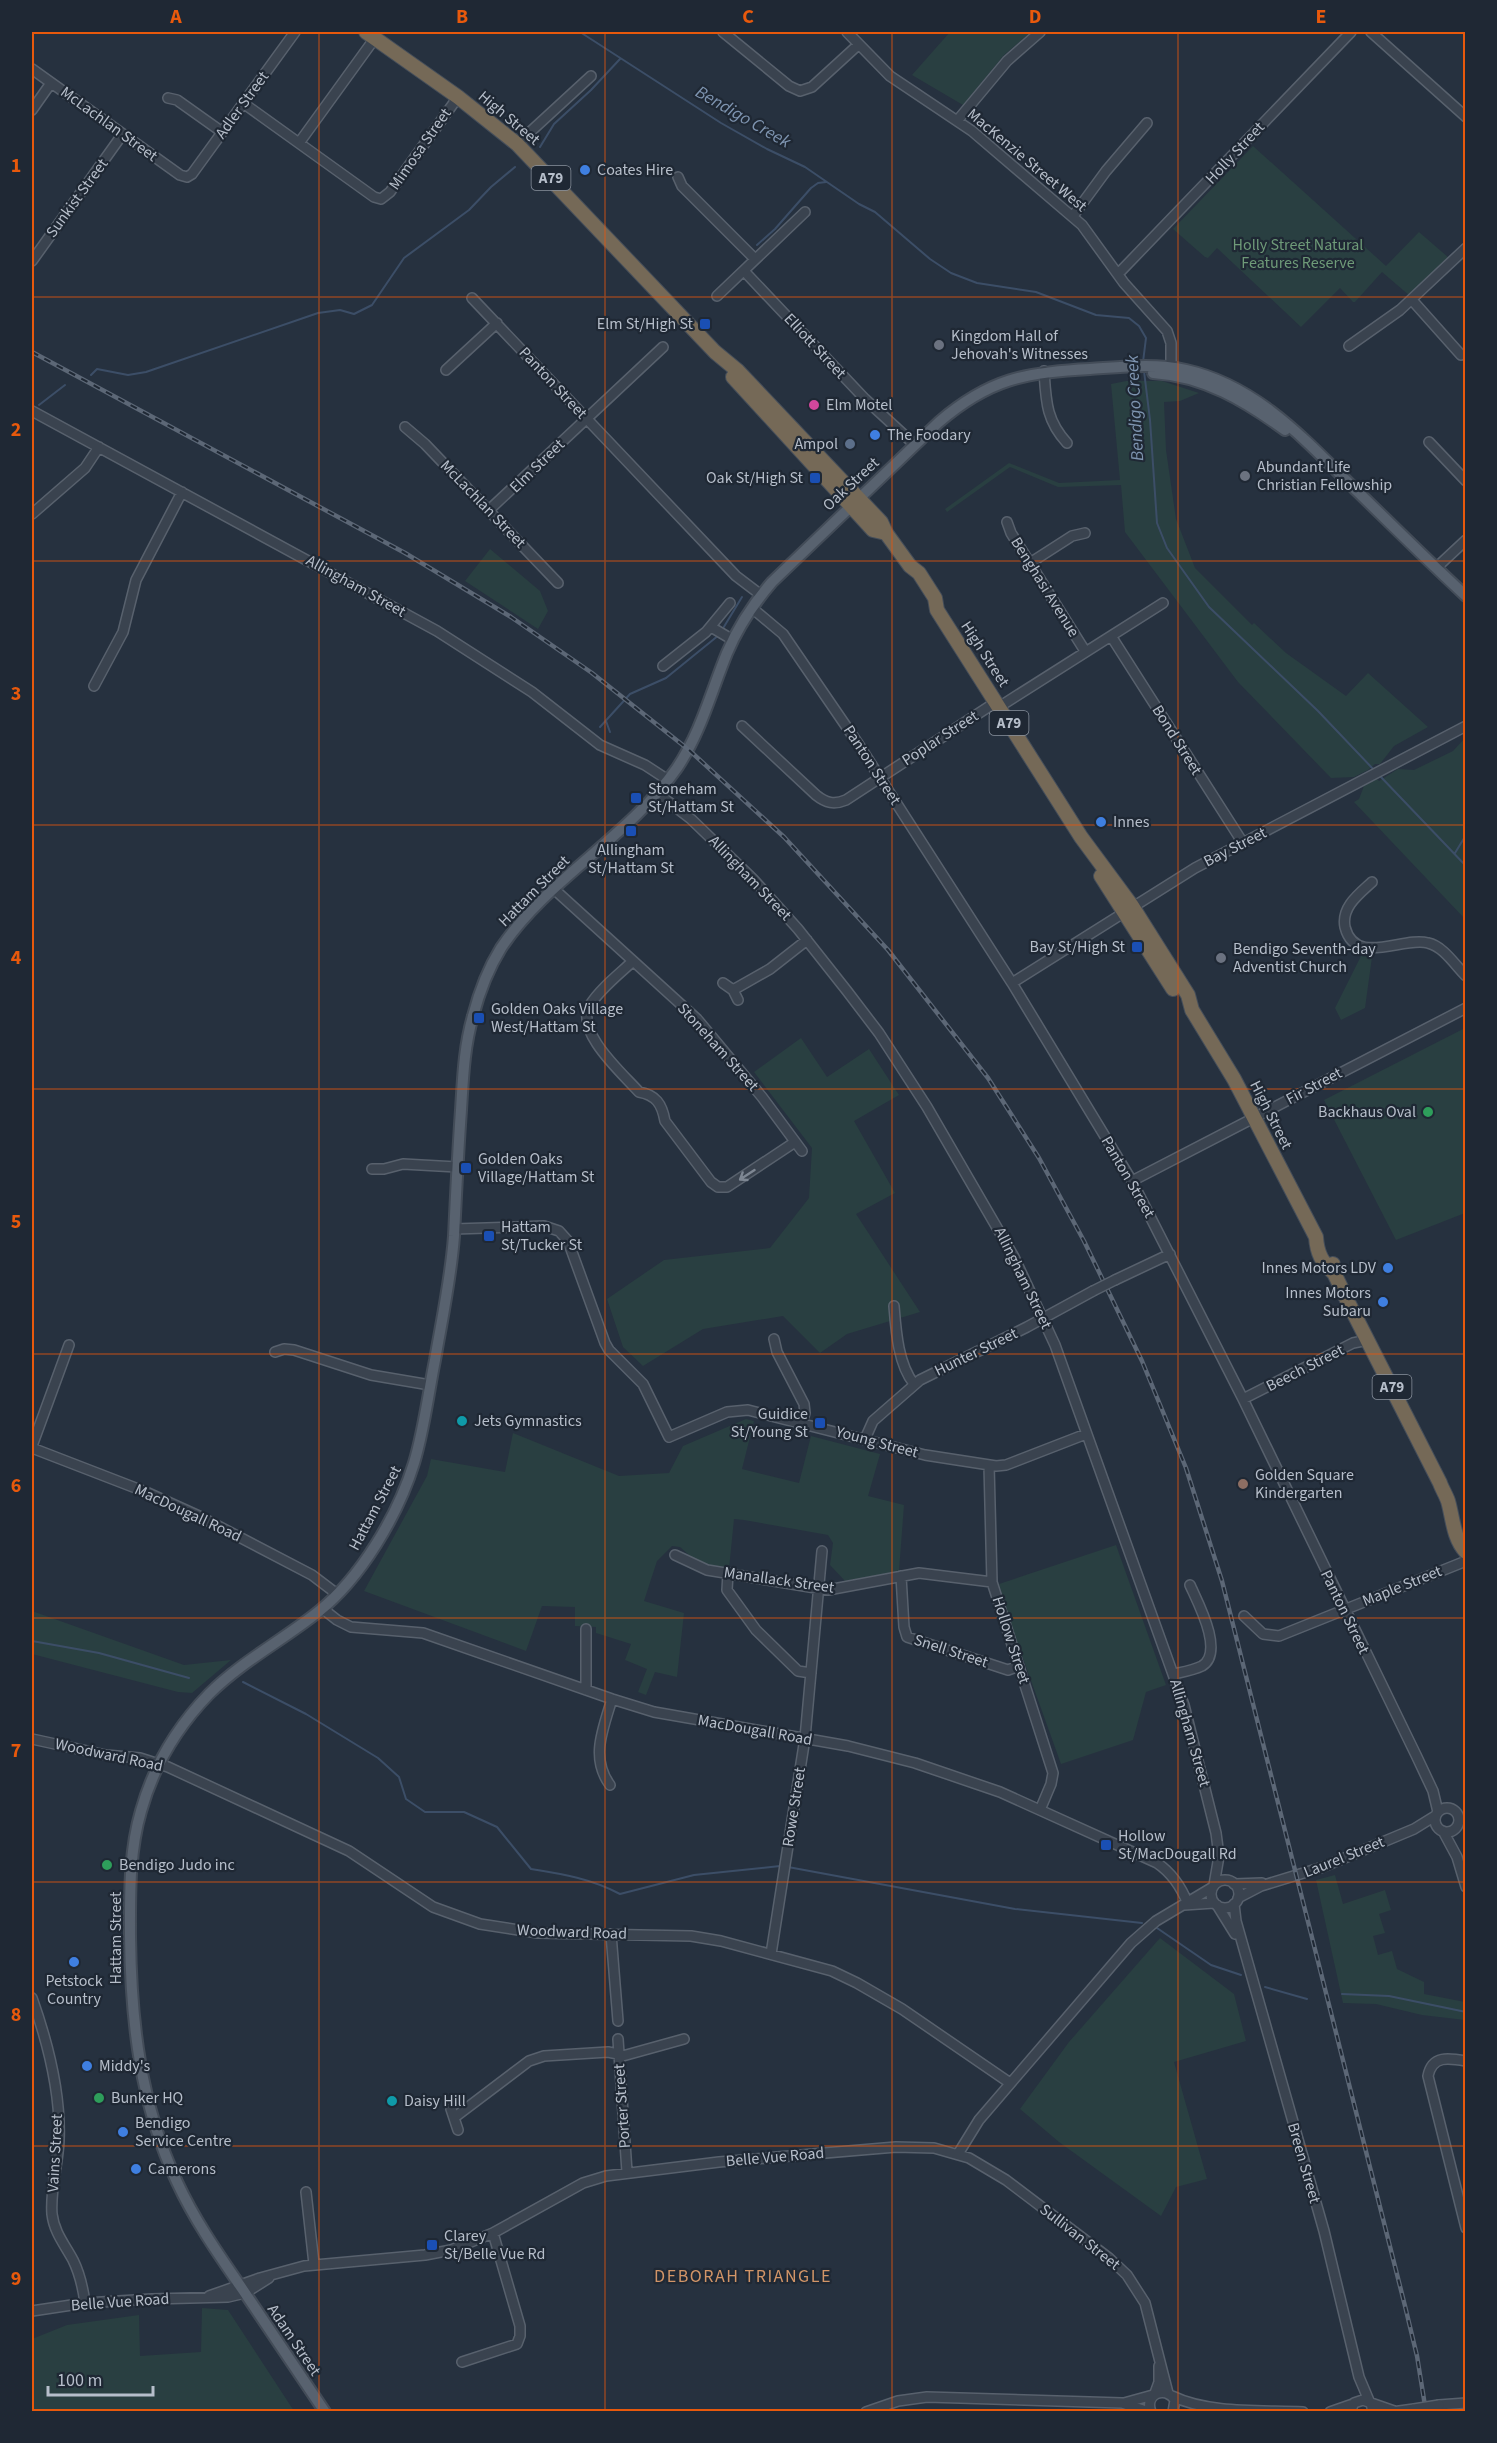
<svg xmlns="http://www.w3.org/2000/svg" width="1497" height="2443" viewBox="0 0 1497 2443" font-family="'Source Sans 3',sans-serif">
  <rect width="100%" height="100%" fill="#26313f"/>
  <path fill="#293f41" d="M950 32H1031L1004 55 963 105 912 75Z
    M1253 146 1386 266 1419 232 1449 258 1410 296 1382 272 1355 302H1353L1340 288 1301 327 1217 248 1208 258 1205 257 1173 229Z
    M1126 381H1162L1199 393 1180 401 1164 402 1166 450 1176 519 1195 568 1252 625 1254 623 1286 653 1346 696 1368 673 1428 727 1394 746 1380 764H1375L1368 770 1354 777 1331 778 1238 682 1125 532 1121 485 1058 487 1010 467 947 512 945 509 1009 463 1059 483 1120 480 1111 384Z
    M490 549 540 591 548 611 538 629 465 581Z
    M1465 738V919L1354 802 1359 799 1364 786 1377 779 1379 781 1398 769 1414 770 1453 751Z
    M1361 956 1372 957 1365 1008 1341 1020 1335 1008Z
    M1465 1028V1213L1396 1240 1324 1100Z
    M801 1038 827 1077 869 1049 899 1095 854 1121 895 1193 856 1214 920 1312 847 1334 820 1353 783 1316 703 1329 643 1366 623 1347 607 1299 664 1260 770 1248 809 1198 812 1148 754 1072Z
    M746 1419 754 1421 742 1469 799 1483 811 1436 880 1454 868 1496 904 1505 899 1571 845 1581 830 1565 833 1543 828 1535 744 1520 734 1519 729 1569 697 1562 680 1547 672 1546 657 1561 644 1601 684 1613 677 1677 655 1672 646 1695 638 1692 647 1669 625 1660 631 1644 596 1633V1627L575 1626V1607L542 1606 526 1651 364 1591 427 1476 431 1459 505 1472 513 1433 619 1476 669 1473 683 1446Z
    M1116 1545 1166 1685 1146 1692 1133 1740 1061 1764 1010 1622 999 1584Z
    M32 1611 184 1665 231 1660 192 1693 178 1692 32 1654Z
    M1335 1875 1343 1904 1385 1890 1391 1910 1379 1914 1385 1933 1373 1936 1378 1955 1392 1951 1397 1969 1424 1982V1994L1465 2002V2020L1422 2015 1376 2004 1343 2003 1316 1880Z
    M1160 1938 1234 1994 1246 2041 1174 2062 1207 2179 1176 2187 1161 2216 1059 2142 1020 2109 1069 2042Z
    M202 2308 228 2310 294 2411H32V2339L67 2325 139 2315 140 2356 201 2352Z"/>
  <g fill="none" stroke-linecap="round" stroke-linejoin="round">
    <path stroke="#3c4e67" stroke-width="2" d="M580 32 721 123 767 149 805 167 859 204 875 212 930 259 951 273 977 283 1036 292 1096 315 1129 318 1139 326 1146 338 1143 362
      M540 147 554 124 591 90 620 59
      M757 245 775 229 811 188 818 183 826 182
      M1144 371 1150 420 1157 523 1167 548 1209 607 1318 711 1375 771
      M91 375 97 369 128 375 146 372 318 313 340 310 354 314 372 305 404 258 469 210 491 187 515 167
      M39 405 65 385
      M722 630 742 597
      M606 721 610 732
      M600 727 630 694 666 678 719 635
      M1379 775 1466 866
      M1455 853 1466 835
      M32 1641 99 1653 189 1678
      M243 1682 306 1714 378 1758 399 1777 406 1799 425 1812H464L497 1827 531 1869C563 1874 592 1879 620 1894L694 1875 780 1866
      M788 1867 1015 1909 1142 1923
      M1157 1928 1211 1965 1241 1975
      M1265 1987 1307 1999
      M1342 1994 1389 1996 1466 2012"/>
    <g stroke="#58616d" stroke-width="12">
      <path id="minor" d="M723 32 789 86 800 91 812 87 858 45
        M847 32 890 76 972 131 1082 225 1124 283 1167 331 1171 343V372
        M1371 32 1466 117
        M32 69 180 175 187 177 192 174 295 32
        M168 98 177 100 222 132
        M243 103 374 197 381 199 390 192 458 97
        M32 110 51 83
        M957 121 1007 61 1040 32
        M299 143 375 38
        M517 144 591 76
        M678 177 682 186 755 259
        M1073 216 1106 171 1147 123
        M32 261 122 135
        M744 271 865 399 915 445
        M1118 274 1351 32
        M717 296 805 212
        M472 298 736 576 761 595
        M1412 300 1461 355
        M1349 346 1400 310 1466 248
        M446 370 497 323
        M1044 371C1046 401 1046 420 1067 443
        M32 411 437 631 532 692 600 745 645 765 668 780
        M405 427 425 444 558 583
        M1429 442 1466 481
        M489 510 663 347
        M32 514 85 468 99 447
        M1007 522 1011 533 1085 651
        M1030 563 1072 536 1085 533
        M1436 568 1466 540
        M752 608 783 634 859 745 1012 983 1132 1181 1243 1399 1416 1755 1433 1791 1438 1812
        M711 627 733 640
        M1111 636 1243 843
        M663 666 706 632 730 603
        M94 686 123 632 136 580 182 492
        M999 707 1163 603
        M742 726 816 795C826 803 834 805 846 800L996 702
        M657 793 691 819 753 879 798 929 847 991 879 1033 927 1107 1014 1257 1055 1345 1184 1705 1216 1833 1219 1856 1214 1885
        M1372 882C1359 894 1341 907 1345 927 1355 967 1403 936 1428 943 1443 946 1455 965 1466 976
        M555 890 697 1019 762 1097 802 1151
        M632 962C618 975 600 989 590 1005 574 1031 622 1073 639 1092 656 1095 662 1104 665 1121L711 1182 718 1187H727L795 1142
        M723 983 733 990 738 1000
        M1012 983 1195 868 1466 726
        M733 990 770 969 807 940
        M372 1169H384L403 1164 457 1167
        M1132 1181 1466 1008
        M454 1229 544 1226 559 1231 568 1241 605 1343 609 1350 643 1384 669 1437 727 1412 748 1410 925 1455 996 1466 1006 1465 1086 1434
        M1115 1280 1170 1254
        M894 1306C896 1331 898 1364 914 1384
        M774 1339 777 1352 804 1404 805 1413 802 1423
        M275 1352 284 1349 294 1350 371 1375 430 1385
        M1243 1399 1353 1343 1368 1340
        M865 1439 873 1421 920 1380 1027 1327 1093 1291
        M32 1446 69 1345
        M32 1448 146 1492 199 1516 312 1575 337 1594
        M989 1465 992 1582 1053 1773 1051 1784 1040 1810
        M675 1555 707 1570 828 1590 919 1573 992 1582
        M728 1573 727 1590 756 1630 798 1671 811 1673
        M901 1576 904 1627 907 1637 1008 1670 1019 1666
        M323 1609 337 1620 351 1627 423 1633 612 1699 654 1712 848 1746 915 1763 1000 1792 1157 1863C1172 1873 1182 1889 1188 1904
        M1244 1616 1263 1634 1279 1636 1466 1561
        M1174 1674C1183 1672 1194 1670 1202 1666 1225 1652 1197 1601 1190 1585
        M586 1690V1629
        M32 1739 106 1755 140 1758 168 1767 349 1851 433 1907 480 1924 538 1933 691 1936 721 1941 832 1971 857 1983 902 2009 1010 2083
        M610 1785C590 1758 603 1729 612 1699
        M1435 1820a12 12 0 1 1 24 0a12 12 0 1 1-24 0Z
        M1443 1831 1457 1857 1466 1887
        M1211 1894a14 14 0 1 1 28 0a14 14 0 1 1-28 0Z
        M1234 1884 1262 1883
        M1238 1898 1261 1886 1323 1867 1414 1829 1435 1816
        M1234 1904 1236 1921 1324 2231 1359 2377 1370 2403
        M1184 1905 1214 1903
        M1217 1905 1235 1934
        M611 1934 618 2021
        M771 1954 805 1738 822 1551
        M32 1998C48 2043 61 2094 59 2141 58 2165 50 2190 52 2214 54 2232 65 2245 73 2260 80 2274 83 2288 85 2303
        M618 2039 627 2172
        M619 2057 684 2039
        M1466 2061C1449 2058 1432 2055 1428 2076L1466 2228
        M451 2109 458 2130
        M455 2117 529 2061 544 2056 608 2052 618 2054
        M958 2154 979 2120 1131 1943 1156 1921 1213 1887
        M306 2192 314 2264
        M209 2296 260 2278 304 2266 425 2255 451 2250 493 2233 583 2183 606 2176 719 2162 896 2147 934 2148 969 2158 1006 2180 1109 2258 1127 2275 1145 2303 1168 2393
        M32 2311 85 2303 152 2299 228 2297 245 2293 269 2278
        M462 2362 517 2344 520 2336V2326L493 2233
        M1155 2393 1159 2382V2366
        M1172 2396C1209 2414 1263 2410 1303 2412
        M1124 2403 1153 2395
        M1371 2403 1394 2411
        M1439 2405 1466 2403
        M866 2412 898 2401 927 2397 1122 2403 1149 2412
        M1151 2412C1144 2394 1165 2385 1175 2400L1173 2412
        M1330 2412 1353 2404
        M1350 2412 1354 2403 1363 2400 1371 2403 1373 2412
        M1392 2412 1414 2409"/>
    </g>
    <g stroke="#434c58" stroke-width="14">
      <path id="major" d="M1153 373C1204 376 1245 401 1285 430
        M325 2412C297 2371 270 2330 243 2290 219 2255 195 2221 177 2182 140 2103 131 2022 130 1936 130 1894 129 1852 141 1811 153 1768 177 1727 209 1694 241 1662 283 1640 318 1612 361 1578 398 1515 414 1463 424 1430 428 1395 435 1360 442 1319 451 1278 454 1236 456 1194 458 1152 461 1110 463 1078 464 1047 473 1016 479 993 488 969 501 948 547 879 629 837 677 768 701 732 711 692 727 653 738 627 754 603 772 582L939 422C989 379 1026 372 1090 369 1121 367 1155 363 1186 370 1258 386 1307 442 1358 492 1394 527 1429 562 1466 596"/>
    </g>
    <g stroke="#454e5a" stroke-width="16">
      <path id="highway" d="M366 32 458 97 517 144 715 352 738 371 881 522 886 533 910 566 919 573 935 598 937 610 1081 837 1132 906 1188 995 1192 1010 1234 1079 1316 1237C1317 1253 1322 1263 1334 1273
        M733 377 873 530 886 533
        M1101 876 1173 989
        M1333 1264 1334 1273 1349 1304 1440 1483C1442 1489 1446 1495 1448 1501 1453 1518 1453 1538 1466 1552"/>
    </g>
    <use href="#minor" stroke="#3a434f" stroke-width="9"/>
    <use href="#major" stroke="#58626f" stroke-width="10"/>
    <use href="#highway" stroke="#756957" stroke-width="14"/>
    <g stroke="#5c6776" stroke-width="4.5">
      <path id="rail" d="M32 352 405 553 511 617 592 673 689 750 784 837 888 950 988 1078 1039 1158 1084 1241 1142 1361 1186 1468 1222 1581 1405 2306 1417 2356 1426 2412"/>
    </g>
    <use href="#rail" stroke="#1f2834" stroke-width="2" stroke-dasharray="7" stroke-linecap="butt"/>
    <g stroke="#58616d" stroke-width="12" stroke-linecap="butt">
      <path id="minor-bridge" d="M1093 1291 1115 1280
        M1414 2409 1439 2405"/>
    </g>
    <use href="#minor-bridge" stroke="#3a434f" stroke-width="9"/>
  </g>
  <defs><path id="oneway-shaft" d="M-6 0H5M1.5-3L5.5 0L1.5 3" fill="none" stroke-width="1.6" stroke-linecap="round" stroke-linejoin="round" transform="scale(1.5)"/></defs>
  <use stroke="#7e8793" href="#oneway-shaft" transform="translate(747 1175) rotate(147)"/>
  <path fill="none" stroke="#e8590c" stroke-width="1.5" stroke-opacity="0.55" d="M319 32V2412M605 32V2412M892 32V2412M1178 32V2412M32 297H1466M32 561H1466M32 825H1466M32 1089H1466M32 1354H1466M32 1618H1466M32 1882H1466M32 2146H1466"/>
  <g fill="#3f7fe0" stroke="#1f2834" stroke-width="2">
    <circle cx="585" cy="170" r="6"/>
    <circle cx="875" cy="435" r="6"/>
    <circle cx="1101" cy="822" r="6"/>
    <circle cx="1388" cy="1268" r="6"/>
    <circle cx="1383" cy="1302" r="6"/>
    <circle cx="74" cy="1962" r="6"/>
    <circle cx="87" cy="2066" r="6"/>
    <circle cx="123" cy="2132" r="6"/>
    <circle cx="136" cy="2169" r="6"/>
  </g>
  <g fill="#1a4fb4" stroke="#1f2834" stroke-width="2">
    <rect x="699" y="318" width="12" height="12" rx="3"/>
    <rect x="809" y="472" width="12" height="12" rx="3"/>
    <rect x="630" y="792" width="12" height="12" rx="3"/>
    <rect x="625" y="825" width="12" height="12" rx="3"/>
    <rect x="1131" y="941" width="12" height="12" rx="3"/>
    <rect x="473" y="1012" width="12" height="12" rx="3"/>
    <rect x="460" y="1162" width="12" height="12" rx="3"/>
    <rect x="483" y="1230" width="12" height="12" rx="3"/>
    <rect x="814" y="1417" width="12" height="12" rx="3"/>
    <rect x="1100" y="1839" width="12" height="12" rx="3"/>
    <rect x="426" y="2239" width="12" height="12" rx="3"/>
  </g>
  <g fill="#6b7280" stroke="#1f2834" stroke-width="2">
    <circle cx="939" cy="345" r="6"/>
    <circle cx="1245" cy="476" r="6"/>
    <circle cx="1221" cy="958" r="6"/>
  </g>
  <circle fill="#d1479c" stroke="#1f2834" stroke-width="2" cx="814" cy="405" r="6"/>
  <circle fill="#5c6f8a" stroke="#1f2834" stroke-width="2" cx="850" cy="444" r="6"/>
  <g fill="#2e9e5b" stroke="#1f2834" stroke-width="2">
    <circle cx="1428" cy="1112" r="6"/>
    <circle cx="107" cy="1865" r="6"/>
    <circle cx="99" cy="2098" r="6"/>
  </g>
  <g fill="#0f9aa8" stroke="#1f2834" stroke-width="2">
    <circle cx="462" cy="1421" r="6"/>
    <circle cx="392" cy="2101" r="6"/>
  </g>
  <circle fill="#8d6e63" stroke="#1f2834" stroke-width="2" cx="1243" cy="1484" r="6"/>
  <g text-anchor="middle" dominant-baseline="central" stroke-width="4.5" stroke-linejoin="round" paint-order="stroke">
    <g fill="#1f2834" stroke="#89919d" stroke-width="1.5">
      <rect x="531.5" y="166" width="39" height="24" rx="4.5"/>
      <rect x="989.5" y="711" width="39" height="24" rx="4.5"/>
      <rect x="1372.5" y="1375" width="39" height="24" rx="4.5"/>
    </g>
    <g font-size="15" font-weight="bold" fill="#b6beca">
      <text x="551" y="178">A79</text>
      <text x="1009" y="723">A79</text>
      <text x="1392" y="1387">A79</text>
    </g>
    <g font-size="16" fill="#b6beca" stroke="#1f2834">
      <text transform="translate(242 105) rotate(-54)">Adler Street</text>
      <text transform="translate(509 118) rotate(40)">High Street</text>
      <text transform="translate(109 124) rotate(36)">McLachlan Street</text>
      <text transform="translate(420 149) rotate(-55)">Mimosa Street</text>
      <text transform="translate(1235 153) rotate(-47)">Holly Street</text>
      <text transform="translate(1027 160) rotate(40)">MacKenzie Street West</text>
      <text transform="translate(77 198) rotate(-54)">Sunkist Street</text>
      <text transform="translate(815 346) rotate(47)">Elliott Street</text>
      <text transform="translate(553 383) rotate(47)">Panton Street</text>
      <text transform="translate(537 466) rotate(-44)">Elm Street</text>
      <text transform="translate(851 484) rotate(-43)">Oak Street</text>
      <text transform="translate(483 504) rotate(46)">McLachlan Street</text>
      <text transform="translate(356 586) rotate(29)">Allingham Street</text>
      <text transform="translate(1045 587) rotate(58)">Benghasi Avenue</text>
      <text transform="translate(985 654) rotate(57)">High Street</text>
      <text transform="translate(940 738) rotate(-33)">Poplar Street</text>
      <text transform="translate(1177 740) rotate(58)">Bond Street</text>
      <text transform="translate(872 765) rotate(57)">Panton Street</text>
      <text transform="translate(1235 847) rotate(-27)">Bay Street</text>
      <text transform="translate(750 878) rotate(46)">Allingham Street</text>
      <text transform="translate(534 891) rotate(-45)">Hattam Street</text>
      <text transform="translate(718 1047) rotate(48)">Stoneham Street</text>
      <text transform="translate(1314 1086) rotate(-28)">Fir Street</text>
      <text transform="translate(1271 1115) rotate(63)">High Street</text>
      <text transform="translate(1128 1177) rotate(60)">Panton Street</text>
      <text transform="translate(1023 1278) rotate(64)">Allingham Street</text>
      <text transform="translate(976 1352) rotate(-26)">Hunter Street</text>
      <text transform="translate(1305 1368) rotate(-27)">Beech Street</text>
      <text transform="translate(877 1442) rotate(15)">Young Street</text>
      <text transform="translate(375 1508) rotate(-62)">Hattam Street</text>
      <text transform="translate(188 1513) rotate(25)">MacDougall Road</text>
      <text transform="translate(779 1580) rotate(8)">Manallack Street</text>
      <text transform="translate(1402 1586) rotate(-22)">Maple Street</text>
      <text transform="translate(1345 1612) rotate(64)">Panton Street</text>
      <text transform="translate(1011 1640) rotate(72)">Hollow Street</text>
      <text transform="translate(951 1651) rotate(18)">Snell Street</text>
      <text transform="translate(755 1730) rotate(10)">MacDougall Road</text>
      <text transform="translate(1190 1733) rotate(74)">Allingham Street</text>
      <text transform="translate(109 1755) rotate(12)">Woodward Road</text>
      <text transform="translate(794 1807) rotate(-81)">Rowe Street</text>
      <text transform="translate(1344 1857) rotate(-22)">Laurel Street</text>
      <text transform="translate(572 1932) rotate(2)">Woodward Road</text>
      <text transform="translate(116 1938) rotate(-90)">Hattam Street</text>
      <text transform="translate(622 2106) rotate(-94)">Porter Street</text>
      <text transform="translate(55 2153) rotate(-87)">Vains Street</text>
      <text transform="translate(775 2157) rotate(-5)">Belle Vue Road</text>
      <text transform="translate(1304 2163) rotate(74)">Breen Street</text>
      <text transform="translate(1080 2237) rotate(38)">Sullivan Street</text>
      <text transform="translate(120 2302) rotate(-4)">Belle Vue Road</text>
      <text transform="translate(294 2340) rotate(56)">Adam Street</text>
    </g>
    <g font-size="16" fill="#b6beca" stroke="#1f2834" text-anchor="start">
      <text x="597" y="170">Coates Hire</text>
      <text x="693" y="324" text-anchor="end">Elm St/High St</text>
      <text x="951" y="336">Kingdom Hall of<tspan x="951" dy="18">Jehovah's Witnesses</tspan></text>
      <text x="826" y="405">Elm Motel</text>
      <text x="887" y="435">The Foodary</text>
      <text x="838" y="444" text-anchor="end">Ampol</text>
      <text x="1257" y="467">Abundant Life<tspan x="1257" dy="18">Christian Fellowship</tspan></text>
      <text x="803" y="478" text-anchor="end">Oak St/High St</text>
      <text x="648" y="789">Stoneham<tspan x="648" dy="18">St/Hattam St</tspan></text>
      <text x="1113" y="822">Innes</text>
      <text x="631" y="850" text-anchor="middle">Allingham<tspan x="631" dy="18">St/Hattam St</tspan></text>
      <text x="1125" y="947" text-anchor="end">Bay St/High St</text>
      <text x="1233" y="949">Bendigo Seventh-day<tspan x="1233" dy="18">Adventist Church</tspan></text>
      <text x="491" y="1009">Golden Oaks Village<tspan x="491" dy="18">West/Hattam St</tspan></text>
      <text x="1416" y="1112" text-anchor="end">Backhaus Oval</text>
      <text x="478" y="1159">Golden Oaks<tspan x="478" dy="18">Village/Hattam St</tspan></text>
      <text x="501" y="1227">Hattam<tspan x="501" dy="18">St/Tucker St</tspan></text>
      <text x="1376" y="1268" text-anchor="end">Innes Motors LDV</text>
      <text x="1371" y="1293" text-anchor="end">Innes Motors<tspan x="1371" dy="18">Subaru</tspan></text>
      <text x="808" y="1414" text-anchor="end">Guidice<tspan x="808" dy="18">St/Young St</tspan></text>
      <text x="474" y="1421">Jets Gymnastics</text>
      <text x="1255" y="1475">Golden Square<tspan x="1255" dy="18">Kindergarten</tspan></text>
      <text x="1118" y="1836">Hollow<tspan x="1118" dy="18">St/MacDougall Rd</tspan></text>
      <text x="119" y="1865">Bendigo Judo inc</text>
      <text x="74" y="1981" text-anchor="middle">Petstock<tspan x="74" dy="18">Country</tspan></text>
      <text x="99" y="2066">Middy's</text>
      <text x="111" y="2098">Bunker HQ</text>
      <text x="404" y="2101">Daisy Hill</text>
      <text x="135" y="2123">Bendigo<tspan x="135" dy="18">Service Centre</tspan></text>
      <text x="148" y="2169">Camerons</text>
      <text x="444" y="2236">Clarey<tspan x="444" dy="18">St/Belle Vue Rd</tspan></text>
    </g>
    <g font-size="16" fill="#6e9a78" stroke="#1f2834">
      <text x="1298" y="245">Holly Street Natural<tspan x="1298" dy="18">Features Reserve</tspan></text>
    </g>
    <g font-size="18" font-style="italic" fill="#7e94b0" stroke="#1f2834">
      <text transform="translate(743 117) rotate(30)">Bendigo Creek</text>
      <text transform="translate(1135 408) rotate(-93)">Bendigo Creek</text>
    </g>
    <g font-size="18" letter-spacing="1.5" fill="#d29568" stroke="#1f2834">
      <text x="743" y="2276">DEBORAH TRIANGLE</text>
    </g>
  </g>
  <rect width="1497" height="2443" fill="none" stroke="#1f2834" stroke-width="66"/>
  <path d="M48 2386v9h105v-9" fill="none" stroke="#b6beca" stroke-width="3"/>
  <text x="57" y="2386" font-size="18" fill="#b6beca" stroke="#1f2834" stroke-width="4.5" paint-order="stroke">100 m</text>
  <rect x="33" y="33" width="1431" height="2377" fill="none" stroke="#e8590c" stroke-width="2"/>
  <g font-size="20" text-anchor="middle" font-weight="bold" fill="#e8590c">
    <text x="176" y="23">A</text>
    <text x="462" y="23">B</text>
    <text x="748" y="23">C</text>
    <text x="1035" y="23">D</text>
    <text x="1321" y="23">E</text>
    <text x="16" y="172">1</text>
    <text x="16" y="436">2</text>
    <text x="16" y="700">3</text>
    <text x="16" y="964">4</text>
    <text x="16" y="1228">5</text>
    <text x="16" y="1492">6</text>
    <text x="16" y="1757">7</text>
    <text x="16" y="2021">8</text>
    <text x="16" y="2285">9</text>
  </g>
</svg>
